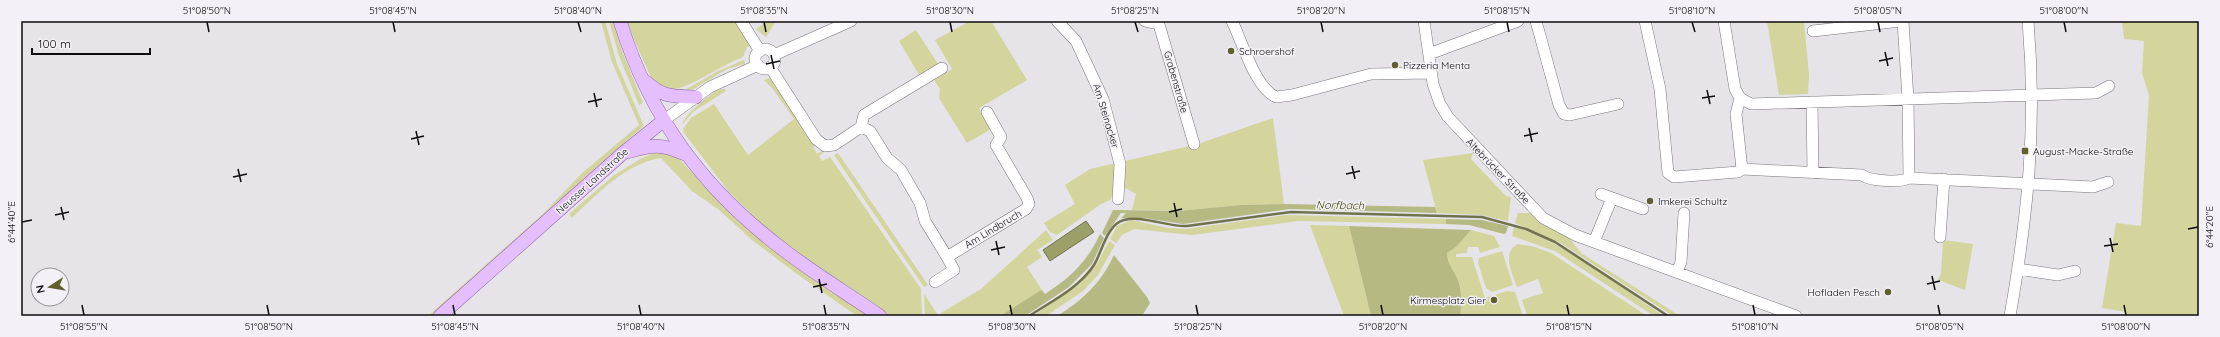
<svg xmlns="http://www.w3.org/2000/svg" width="2220" height="337" viewBox="0 0 2220 337" font-family="Quicksand,sans-serif">
  <rect width="100%" height="100%" fill="#e6e3e9"/>
  <path fill="#d3d59d" d="M601 21H605L617 64 644 126 585 177 545 218 433 316H428L543 214 581 174 639 125 612 62Z
    M609 21H613L622 51 643 103 639 105 619 56Z
    M626 21H734L738 27 740 26 751 45 747 47 743 57C717 67 694 87 667 91L653 80 649 73Z
    M768 21H776L766 37 756 29Z
    M970 21H991L1027 80 979 108 991 129 967 143 939 98 940 89 934 80 952 69 935 40Z
    M1767 21H1804L1809 75 1808 94 1779 95Z
    M2122 21H2199V316H2126L2127 312 2102 308 2116 223 2141 226 2149 95 2142 73 2144 41 2124 39Z
    M916 30 938 64 934 67 935 69 921 78 899 41Z
    M744 60 745 64 727 69 687 93 683 91 718 71Z
    M772 77 774 80 772 81 817 144 813 147 817 154 822 151 823 153 819 156 822 161 830 157 921 289 922 316H888L776 238 729 192 684 133 683 129 691 118 714 104 748 155 794 119 772 88 764 80Z
    M721 89H725L726 91 693 112 682 125C684 115 711 92 721 89Z
    M1273 118 1284 204 1241 205 1178 211 1132 210 1136 194 1124 187 1125 161 1198 144Z
    M656 152 676 156 704 185 871 316H857L797 274 752 240 718 209 692 191 661 158C626 163 596 195 572 218L569 214 613 176 642 158Z
    M838 153 840 156 928 285 924 287 834 155Z
    M1473 153 1471 159 1506 196 1511 197 1508 221 1482 215 1437 213 1423 160Z
    M1116 163 1113 194 1110 200 1101 204 1057 235 1050 232 1044 223 1075 204 1065 185 1090 169Z
    M1518 213H1530L1568 236 1581 253 1680 316H1673L1559 242 1515 223Z
    M1286 215 1446 219V224L1298 221 1192 235 1134 229 1122 235 1116 243 1110 239 1117 226 1131 220 1168 228 1186 229Z
    M1310 225 1349 226 1371 316H1344Z
    M1514 227C1564 241 1619 287 1664 316H1654L1555 251 1512 236Z
    M1046 230 1053 240 1037 250 1042 257 1027 267 1042 290 1000 316H942L941 313 981 289Z
    M1471 230 1494 236 1500 247 1480 253 1478 247H1468L1467 253 1456 254V257H1472L1485 298 1507 291 1515 292 1523 316H1460C1462 305 1462 291 1458 280 1454 270 1447 264 1447 253L1456 247Z
    M1943 240 1973 244 1965 290 1938 280 1941 273Z
    M1109 241 1115 245 1098 275 1083 291 1046 316H1033L1080 284 1097 264Z
    M1518 244 1535 247 1551 253 1647 316H1527L1522 300 1543 293 1538 279 1517 287C1512 273 1501 253 1518 244Z
    M1502 251 1513 285 1492 292 1486 288 1478 263 1479 258Z
    M924 294 938 315 940 316H925Z"/>
  <path fill="#b7b982" d="M1284 204 1435 207 1437 213 1290 209 1183 224 1144 218H1121L1126 213H1121L1105 236 1102 233 1113 210 1178 211 1241 205Z
    M1446 219 1482 220 1508 226 1506 233 1504 234 1469 225 1446 224Z
    M1349 226 1471 230 1456 247 1447 253C1447 264 1454 270 1458 280 1462 291 1462 305 1460 316H1371Z
    M1100 234 1104 238 1092 264 1069 287 1025 316H1000L1038 292 1042 290 1045 294C1071 277 1087 262 1100 234Z
    M1114 255 1147 297 1150 303 1142 316H1057C1083 300 1101 283 1114 255Z"/>
  <path fill="#9d9f69" stroke="#72734d" d="M1086 221 1094 232 1050 261 1043 250Z"/>
  <g fill="none" stroke-linecap="round" stroke-linejoin="round">
    <path stroke="#72734d" stroke-width="2.5" d="M1029 316C1052 301 1079 288 1094 265 1102 252 1107 224 1124 220 1144 215 1166 227 1187 226L1291 212 1482 217 1526 229 1555 242 1668 316"/>
    <g stroke="#7a767c" stroke-width="12">
      <path id="minor" d="M741 21 760 51
        M1057 21 1076 41 1103 99 1120 164 1118 199
        M1145 21 1153 23 1159 21
        M1158 21 1194 144
        M1232 21C1242 41 1255 88 1276 97L1292 95 1371 74 1430 73
        M1424 21 1433 84 1440 104 1448 117 1543 218 1575 235 1796 316
        M1536 21 1559 105 1564 114 1570 115 1618 104
        M1645 21 1660 89 1668 173 1674 177 1738 172 1742 169 1862 175C1869 181 1901 183 1909 178L2093 187 2108 182
        M1724 21 1735 89 1740 98 1751 104 2096 93 2109 86
        M1903 21 1908 99 1909 178
        M1813 31 1901 21
        M755 59a10 10 0 1 1 20 0a10 10 0 1 1-20 0Z
        M1429 54 1518 21
        M774 55 851 21
        M770 67 816 139 825 146 834 145 861 127 864 115 942 68
        M1740 98 1736 114 1742 169
        M1812 102 1813 173
        M663 121 710 87 758 65
        M861 127 870 131 887 158 901 170 920 203 925 221 947 257 1026 209 1029 204 1027 198 996 145 1001 137 987 112
        M1601 194 1612 198
        M1940 237 1944 179
        M1594 242 1612 198 1643 209
        M2018 269 2058 275 2075 271
        M1677 272 1681 262 1684 213
        M935 282 954 270 947 257
        M2010 316C2028 214 2037 125 2028 21"/>
    </g>
    <g stroke="#8d64a8" stroke-width="14">
      <path id="major" d="M620 21C650 118 704 190 785 251 815 274 848 294 880 316
        M645 81C663 98 673 96 696 97
        M627 152C653 145 660 143 685 154
        M440 316 622 154 663 121"/>
    </g>
    <use href="#minor" stroke="#fff" stroke-width="11"/>
    <use href="#major" stroke="#e5bffd" stroke-width="13"/>
  </g>
  <path fill="none" stroke="#0c0b0d" stroke-width="1.5" d="M207 22 209 32M393 22 395 32M578 22 581 32M764 22 766 32M950 22 952 32M1135 22 1138 32M1321 22 1323 32M1507 22 1509 32M1692 22 1695 32M1878 22 1880 32M2064 22 2066 32M1885 52 1888 66M771 55 774 69M1879 61 1893 58M766 64 780 61M1707 90 1710 104M594 93 597 107M1702 98 1715 96M588 102 602 99M1529 128 1532 142M416 131 419 145M1524 136 1538 133M411 139 424 136M1352 166 1355 179M238 169 241 182M1346 174 1360 171M233 177 247 174M1174 203 1177 217M61 207 64 220M1169 212 1182 209M55 215 69 212M22 222 32 220M2188 229 2198 227M2110 238 2113 252M996 241 999 255M2104 246 2118 244M991 250 1005 247M1932 276 1935 290M819 279 822 293M1927 284 1940 281M813 287 827 284M82 305 84 315M267 305 269 315M453 305 455 315M639 305 641 315M824 305 826 315M1010 305 1012 315M1196 305 1198 315M1381 305 1383 315M1567 305 1569 315M1753 305 1755 315M1938 305 1940 315M2124 305 2126 315"/>
  <g fill="#5f602d" stroke="#f4f0f7" stroke-width="1.5">
    <circle cx="1231" cy="51" r="4"/>
    <circle cx="1395" cy="65" r="4"/>
    <rect x="2021" y="147" width="8" height="8" rx="2"/>
    <circle cx="1650" cy="201" r="4"/>
    <circle cx="1888" cy="292" r="4"/>
    <circle cx="1494" cy="300" r="4"/>
  </g>
  <g text-anchor="middle" dominant-baseline="central" stroke-width="3" stroke-linejoin="round" paint-order="stroke">
    <g font-size="10" fill="#0c0b0d" stroke="#f4f0f7" text-anchor="start">
      <text x="1239" y="51">Schroershof</text>
      <text x="1403" y="65">Pizzeria Menta</text>
      <text x="2033" y="151">August-Macke-Straße</text>
      <text x="1658" y="201">Imkerei Schultz</text>
      <text x="1880" y="292" text-anchor="end">Hofladen Pesch</text>
      <text x="1486" y="300" text-anchor="end">Kirmesplatz Gier</text>
    </g>
    <g font-size="10" fill="#0c0b0d" stroke="#f4f0f7">
      <text transform="translate(1176 82) rotate(74)">Grabenstraße</text>
      <text transform="translate(1106 116) rotate(73)">Am Steinacker</text>
      <text transform="translate(1498 171) rotate(46)">Altebrücker Straße</text>
      <text transform="translate(592 181) rotate(-42)">Neusser Landstraße</text>
      <text transform="translate(993 229) rotate(-31)">Am Lindbruch</text>
    </g>
    <g font-size="11" font-style="italic" fill="#434300" stroke="#f4f0f7">
      <text transform="translate(1340 205) rotate(1)">Norfbach</text>
    </g>
  </g>
  <rect width="2220" height="337" fill="none" stroke="#f4f0f7" stroke-width="44"/>
  <g transform="translate(50 287) rotate(258)"><circle r="19" fill="#f4f0f7" stroke="#979499"/>
  <path d="M0-3L7 15L0 10L-7 15Z" fill="#5f602d"/>
  <text y="-6" font-size="11" font-weight="bold" text-anchor="middle" fill="#0c0b0d">N</text>
  </g>
  <path d="M32 48v6h118v-6" fill="none" stroke="#0c0b0d" stroke-width="2"/>
  <text x="38" y="48" font-size="12" fill="#0c0b0d" stroke="#f4f0f7" stroke-width="3" paint-order="stroke">100 m</text>
  <rect x="22" y="22" width="2176" height="293" fill="none" stroke="#0c0b0d" stroke-width="1.5"/>
  <g font-size="10" text-anchor="middle" fill="#0c0b0d">
    <text x="207" y="14">51°08'50"N</text>
    <text x="393" y="14">51°08'45"N</text>
    <text x="578" y="14">51°08'40"N</text>
    <text x="764" y="14">51°08'35"N</text>
    <text x="950" y="14">51°08'30"N</text>
    <text x="1135" y="14">51°08'25"N</text>
    <text x="1321" y="14">51°08'20"N</text>
    <text x="1507" y="14">51°08'15"N</text>
    <text x="1692" y="14">51°08'10"N</text>
    <text x="1878" y="14">51°08'05"N</text>
    <text x="2064" y="14">51°08'00"N</text>
    <text transform="translate(11 222) rotate(-90)" y="4">6°44'40"E</text>
    <text transform="translate(2209 227) rotate(-90)" y="4">6°44'20"E</text>
    <text x="84" y="330">51°08'55"N</text>
    <text x="269" y="330">51°08'50"N</text>
    <text x="455" y="330">51°08'45"N</text>
    <text x="641" y="330">51°08'40"N</text>
    <text x="826" y="330">51°08'35"N</text>
    <text x="1012" y="330">51°08'30"N</text>
    <text x="1198" y="330">51°08'25"N</text>
    <text x="1383" y="330">51°08'20"N</text>
    <text x="1569" y="330">51°08'15"N</text>
    <text x="1755" y="330">51°08'10"N</text>
    <text x="1940" y="330">51°08'05"N</text>
    <text x="2126" y="330">51°08'00"N</text>
  </g>
</svg>
